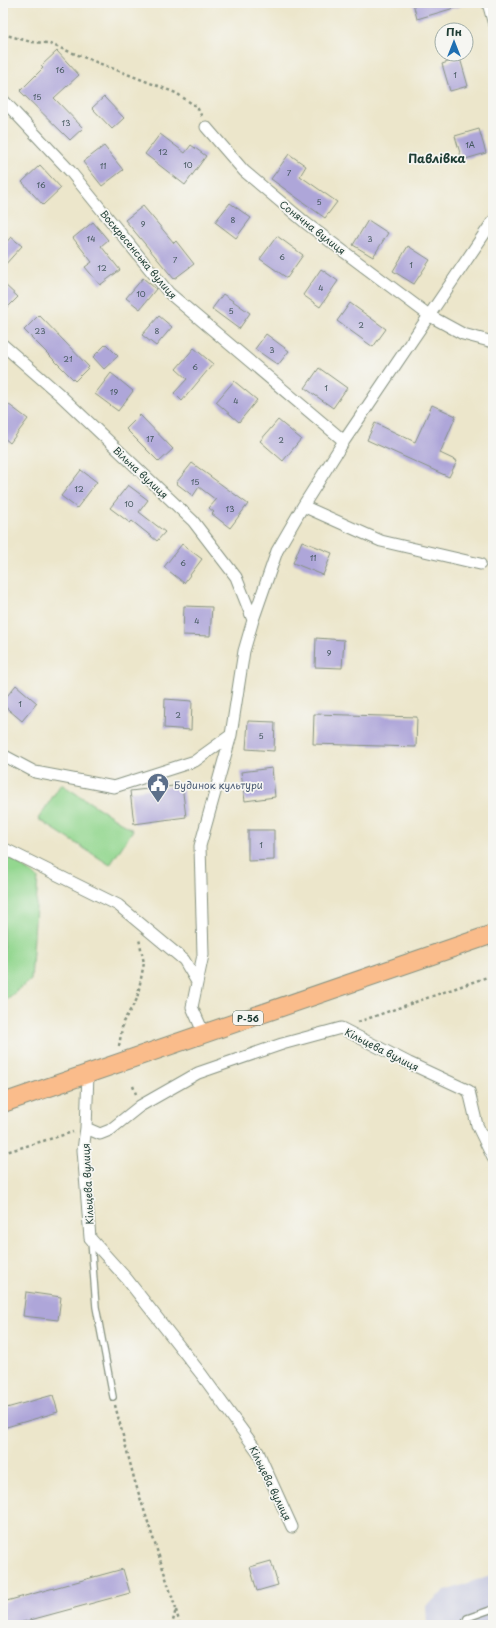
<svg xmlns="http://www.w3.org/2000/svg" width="496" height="1628" viewBox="0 0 496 1628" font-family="'Playpen Sans',sans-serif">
  <rect width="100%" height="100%" fill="#f6f6f2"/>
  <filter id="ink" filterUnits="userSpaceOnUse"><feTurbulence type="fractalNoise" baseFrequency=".025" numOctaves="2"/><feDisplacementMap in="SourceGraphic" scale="8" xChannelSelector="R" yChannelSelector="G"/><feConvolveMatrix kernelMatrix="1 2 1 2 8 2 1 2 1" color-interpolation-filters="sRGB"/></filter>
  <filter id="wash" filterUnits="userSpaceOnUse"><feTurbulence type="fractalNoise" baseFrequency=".012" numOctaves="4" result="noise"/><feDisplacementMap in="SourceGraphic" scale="16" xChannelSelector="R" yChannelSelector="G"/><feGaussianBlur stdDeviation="0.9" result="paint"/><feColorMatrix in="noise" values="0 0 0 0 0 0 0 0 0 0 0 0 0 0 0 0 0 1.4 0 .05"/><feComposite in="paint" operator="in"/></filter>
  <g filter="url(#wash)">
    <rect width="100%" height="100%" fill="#ece6cb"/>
    <path fill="#c0c2dd" d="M493 1574V1625H427L426 1606 443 1592Z"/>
    <path fill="#93d78f" stroke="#598a62" d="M61 784 133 830 110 865 38 819Z
      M3 852 38 878 31 980 3 1002Z"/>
    <g id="blocks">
      <path fill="#aea6d9" d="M413 3H460L461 6 417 19Z
        M57 51 79 75 54 98 83 128 70 140 20 91 43 68 41 66Z
        M460 58 468 86 450 91 442 64Z
        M104 97 124 118 112 129 92 108Z
        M479 129 486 153 462 160 455 136Z
        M160 134 185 153 191 145 206 156 185 185 145 154Z
        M104 146 123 170 102 186 83 162Z
        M289 154 306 166 300 176 337 202 325 218 271 179Z
        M40 165 61 188 43 205 22 182Z
        M230 203 251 218 236 238 215 222Z
        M143 206 174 243 176 241 194 264 174 279 125 220Z
        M368 220 388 233 373 257 353 245Z
        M93 222 108 240 101 246 120 270 100 285 85 267 92 262 73 238Z
        M277 236 303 255 287 278 260 259Z
        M11 237 22 246 3 267V246Z
        M408 246 430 260 414 284 393 271Z
        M321 269 338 281 320 307 303 295Z
        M143 278 156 289 140 309 126 298Z
        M3 283 18 297 3 312Z
        M223 294 250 313 239 329 212 309Z
        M350 303 386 329 373 347 337 321Z
        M39 315 89 367 75 381 24 330Z
        M159 316 172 327 156 346 142 335Z
        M266 334 289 351 278 365 255 349Z
        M106 344 118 356 104 369 93 357Z
        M194 348 213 364 182 401 174 393 187 379 176 369Z
        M319 368 347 388 333 408 305 388Z
        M111 373 133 391 118 411 95 394Z
        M234 381 257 400 239 422 216 402Z
        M8 404 28 419 10 443 3 437V411Z
        M432 405 456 416 440 453 457 461 449 477 367 440 375 423 415 442Z
        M140 415 173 449 159 462 126 429Z
        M278 420 301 439 283 461 260 441Z
        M192 463 248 504 230 528 212 514 214 512 209 508 216 500 199 487 193 496 176 483Z
        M81 470 97 482 77 508 61 496Z
        M128 485 148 500 139 512 165 532 157 541 132 521 130 523 110 508Z
        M302 541 332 553 323 575 293 563Z
        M182 544 202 559 184 583 164 567Z
        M184 606 212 607 210 636 183 635Z
        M316 638 344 640 342 668 315 667Z
        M16 685 37 703 22 721 3 705V701Z
        M165 699 192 701 191 730 164 728Z
        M314 714 417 717 416 747 313 744Z
        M248 721 275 722 274 751 246 749Z
        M272 768 275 797 245 801 241 772Z
        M182 785 186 817 134 824 130 791Z
        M248 830H274V860L248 861Z
        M26 1292 61 1297 58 1320 23 1316Z
        M53 1395 58 1412 3 1428V1409Z
        M271 1561 278 1585 257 1591 250 1567Z
        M123 1569 130 1593 12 1625H3V1602Z"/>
    </g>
  </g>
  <g filter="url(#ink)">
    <use href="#blocks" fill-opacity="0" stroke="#869280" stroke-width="1"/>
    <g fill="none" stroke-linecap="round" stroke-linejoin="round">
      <g stroke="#869280" stroke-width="8">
        <path id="service" d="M91 1241 96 1307 113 1397
          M464 1625 467 1618 493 1609"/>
      </g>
      <g stroke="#869280" stroke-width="13">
        <path id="minor" d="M488 3 493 21
          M3 100 70 171 169 293 344 441
          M206 127 244 171 307 224 430 316 463 334 493 342
          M3 345 59 394 193 521 236 577 253 620
          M303 506 381 541 480 564
          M3 755 35 772 114 787 195 761 231 735
          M3 848 118 905 184 960 197 982
          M204 1034 192 1007 203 955 200 846 231 735 244 651 253 620 277 551 303 506 344 441 493 221
          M86 1128 88 1074
          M292 1527 258 1452 202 1375 126 1278 90 1238 83 1150 86 1128 100 1134 110 1130 140 1106 198 1073 282 1044 341 1028 409 1063 469 1091 477 1125 493 1158"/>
      </g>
      <g stroke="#869280" stroke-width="20">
        <path id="primary" d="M3 1103 493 934"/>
      </g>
      <path stroke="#869280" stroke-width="2.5" stroke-dasharray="3 3" stroke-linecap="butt" d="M3 34 31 42 47 43 176 93 197 107 202 117
        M358 1022 493 975
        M119 1046 123 1022 137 999 144 963 139 939
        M133 1086 136 1094
        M3 1153 73 1132
        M115 1405 135 1482 176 1609 172 1625
        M176 1610 180 1625
        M419 1625 421 1623"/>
      <use href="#service" stroke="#fff" stroke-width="5.5"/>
      <use href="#minor" stroke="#fff" stroke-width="11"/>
      <use href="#primary" stroke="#fabc8b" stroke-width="18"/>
    </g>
  </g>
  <defs>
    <g id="civic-pin" transform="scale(1.15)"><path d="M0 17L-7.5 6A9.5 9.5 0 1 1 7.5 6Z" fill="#5c6f8a" stroke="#f6f6f2"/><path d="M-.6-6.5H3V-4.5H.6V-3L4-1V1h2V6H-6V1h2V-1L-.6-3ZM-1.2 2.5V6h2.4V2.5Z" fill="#fff"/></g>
  </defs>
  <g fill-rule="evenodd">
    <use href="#civic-pin" x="158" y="784"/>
  </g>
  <g text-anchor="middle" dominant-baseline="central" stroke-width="3.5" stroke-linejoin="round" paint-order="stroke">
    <g font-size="8" fill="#43575d">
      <text x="60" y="70">16</text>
      <text x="455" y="75">1</text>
      <text x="37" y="97">15</text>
      <text x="66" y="123">13</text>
      <text x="470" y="145">1А</text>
      <text x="163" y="152">12</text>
      <text x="188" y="165">10</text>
      <text x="103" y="166">11</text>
      <text x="289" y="173">7</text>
      <text x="41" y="185">16</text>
      <text x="319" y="202">5</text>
      <text x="233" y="220">8</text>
      <text x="143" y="224">9</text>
      <text x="91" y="239">14</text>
      <text x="370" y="239">3</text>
      <text x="282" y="257">6</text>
      <text x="175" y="260">7</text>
      <text x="411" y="265">1</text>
      <text x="102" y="268">12</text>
      <text x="321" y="288">4</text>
      <text x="141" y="294">10</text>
      <text x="231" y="311">5</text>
      <text x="361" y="325">2</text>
      <text x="40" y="331">23</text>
      <text x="157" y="331">8</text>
      <text x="272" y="350">3</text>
      <text x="68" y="359">21</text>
      <text x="195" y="367">6</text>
      <text x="326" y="388">1</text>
      <text x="114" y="392">19</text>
      <text x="236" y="401">4</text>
      <text x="150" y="439">17</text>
      <text x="281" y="440">2</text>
      <text x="195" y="482">15</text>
      <text x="79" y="489">12</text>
      <text x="129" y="504">10</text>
      <text x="230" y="509">13</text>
      <text x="313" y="558">11</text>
      <text x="183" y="563">6</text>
      <text x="197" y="621">4</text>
      <text x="329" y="653">9</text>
      <text x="20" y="704">1</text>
      <text x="178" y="715">2</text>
      <text x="261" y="736">5</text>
      <text x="261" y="845">1</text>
    </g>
    <rect fill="#f6f6f2" stroke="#60746d" stroke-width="1" x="233" y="1011" width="30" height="14" rx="3"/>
    <g font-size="9" font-weight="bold" fill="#1f3d34">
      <text x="248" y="1018">Р-56</text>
    </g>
    <g font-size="10" fill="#1f3d34" stroke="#f6f6f2">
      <text transform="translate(313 227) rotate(38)">Сонячна вулиця</text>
      <text transform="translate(139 254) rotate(50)">Воскресенська вулиця</text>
      <text transform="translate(141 472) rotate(43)">Вільна вулиця</text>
      <text transform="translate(382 1049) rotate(27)">Кільцева вулиця</text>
      <text transform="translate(87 1184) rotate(-93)">Кільцева вулиця</text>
      <text transform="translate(271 1483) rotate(64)">Кільцева вулиця</text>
    </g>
    <g font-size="10" fill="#4e5e75" stroke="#f6f6f2" text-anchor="start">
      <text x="174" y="784">Будинок культури</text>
    </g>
    <g font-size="12" font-weight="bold" fill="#1f3d34" stroke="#f6f6f2">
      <text x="437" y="158">Павлівка</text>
    </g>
  </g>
  <rect width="496" height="1628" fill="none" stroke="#f6f6f2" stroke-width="16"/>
  <g transform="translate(454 42)"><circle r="19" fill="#f6f6f2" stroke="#a0aca6"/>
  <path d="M0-3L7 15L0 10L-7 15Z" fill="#1f6fb2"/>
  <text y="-6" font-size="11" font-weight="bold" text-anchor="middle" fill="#1f3d34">Пн</text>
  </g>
</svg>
